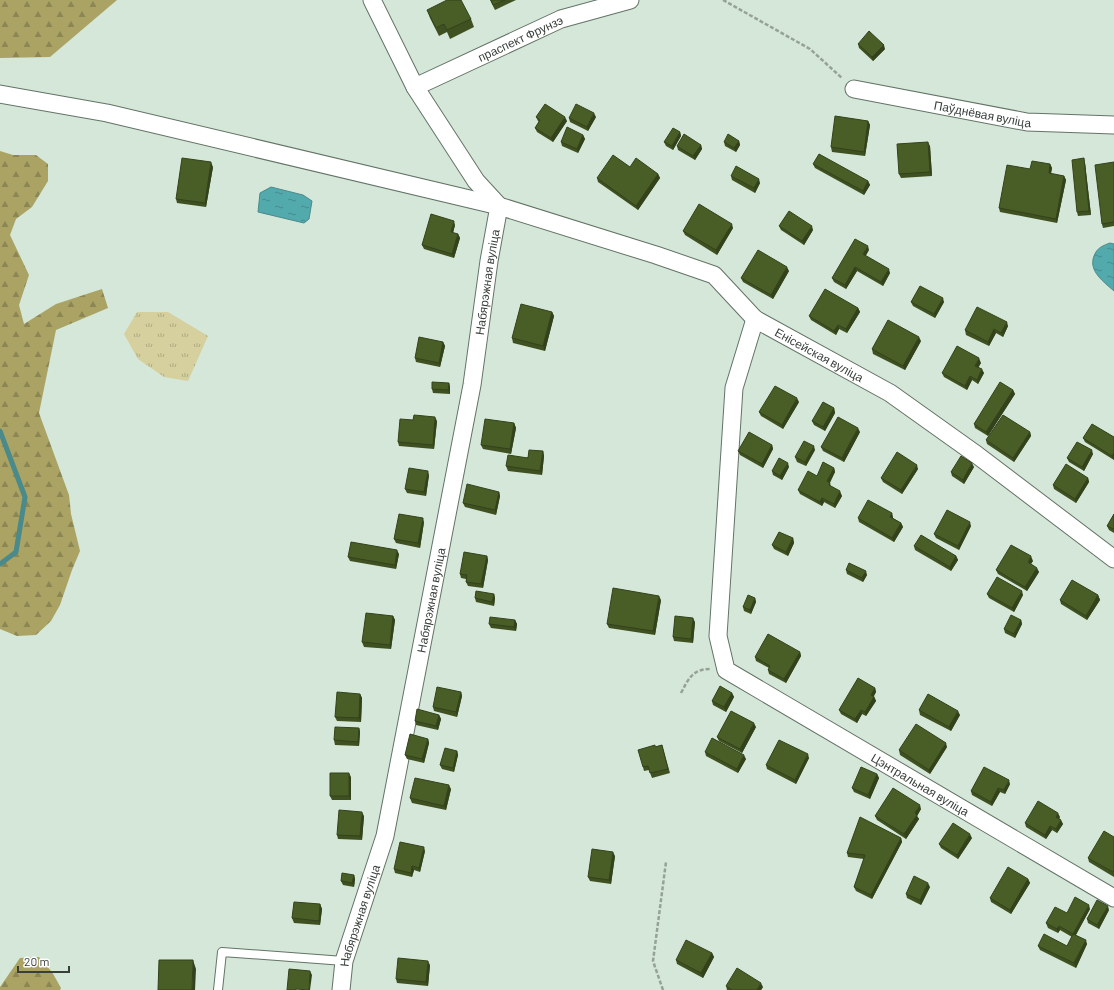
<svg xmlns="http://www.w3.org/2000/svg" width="1114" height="990" viewBox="0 0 1114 990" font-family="Barlow,sans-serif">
  <defs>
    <pattern id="grass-tufts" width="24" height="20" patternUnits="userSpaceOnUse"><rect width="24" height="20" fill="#d5d09d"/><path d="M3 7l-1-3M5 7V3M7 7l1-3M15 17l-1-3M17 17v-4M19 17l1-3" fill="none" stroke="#aeaa81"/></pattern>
    <pattern id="forest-firs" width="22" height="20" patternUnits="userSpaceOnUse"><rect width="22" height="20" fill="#aaa363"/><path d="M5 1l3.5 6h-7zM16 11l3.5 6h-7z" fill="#8b8653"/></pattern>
    <pattern id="water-ripples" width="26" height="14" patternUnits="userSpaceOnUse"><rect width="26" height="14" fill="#52aaad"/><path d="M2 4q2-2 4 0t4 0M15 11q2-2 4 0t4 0" fill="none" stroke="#458c8e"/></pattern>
  </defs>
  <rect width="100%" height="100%" fill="#d5e7d8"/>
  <path fill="url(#grass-tufts)" d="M137 312H168L208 336 188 381 164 377 138 359 124 334Z"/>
  <path fill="url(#forest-firs)" d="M0 0H117L50 57 0 58Z
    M0 151 13 155H36L48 164V181L32 207 16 219 10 235 29 275 19 305 24 324 56 304 102 289 108 308 56 330 39 413 69 495 71 514 80 551 72 570 60 605 51 621 36 635 17 636 0 629Z
    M39 957 52 972 61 988 60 990H0V987L20 958Z"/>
  <path fill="url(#water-ripples)" stroke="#4a8a8a" d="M271 187 303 195 312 201 309 219 304 223 258 212 260 193Z
    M1110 243 1114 244V291C1104 282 1088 271 1094 256 1097 248 1102 246 1110 243Z"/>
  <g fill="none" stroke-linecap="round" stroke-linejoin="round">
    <path stroke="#4a8a8a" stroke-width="5" d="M0 431 25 497 16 552 0 564"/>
    <g stroke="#637366" stroke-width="10">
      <path id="service" d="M218 990 222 952 344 961"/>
    </g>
    <g stroke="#637366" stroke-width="19">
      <g id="minor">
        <path d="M372 0 415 87 476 181 499 206"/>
        <path id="s1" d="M415 87 561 19 630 0"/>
        <path id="s2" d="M854 89 1027 122 1114 125"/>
        <path id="s3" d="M0 94 107 113 499 206 656 255 714 275 755 319 890 393 977 455 1114 559"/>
        <path id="s4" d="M755 319 734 388 718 636 726 670 1114 898"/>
        <path id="s5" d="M341 990 344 961 385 836 472 385 489 261 499 206"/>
      </g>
    </g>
    <path stroke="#95a297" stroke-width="2.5" stroke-dasharray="4 2" stroke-linecap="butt" d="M723 0 810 49 842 78
      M681 693C688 680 692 669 710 669
      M663 990 653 961 666 862"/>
    <use href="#service" stroke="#fff" stroke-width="8"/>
    <use href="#minor" stroke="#fff" stroke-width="17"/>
  </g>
  <path fill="#3f5121" d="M490 0H516L495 10Z
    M427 10 471 19 474 27 450 39 447 32 439 36 430 18Z
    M858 44 885 49 873 61 859 48Z
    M536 117 567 121 553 142 537 132 535 128 539 122 538 121Z
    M596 117 588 131 570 122 569 118Z
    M868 121 870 125 865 156 832 152 831 147Z
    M680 132 681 136 673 150 666 146 664 142Z
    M583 135 585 139 578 153 562 146 561 142Z
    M739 141 740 145 736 152 725 146 724 142Z
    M701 145 702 149 695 160 678 150 677 146Z
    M930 146 932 176 901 178 899 174Z
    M1114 162V226L1103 228 1102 224Z
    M1085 163 1091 215 1078 216 1077 212Z
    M813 164 868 181 870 185 864 195 815 168Z
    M1050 164 1052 168 1051 174 1064 176 1066 180 1057 223 1000 212 999 208 1030 169Z
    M213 167 206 207 177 203 176 199Z
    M630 167 658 174 660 178 638 210 598 182 597 178Z
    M731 176 760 183 755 193 732 180Z
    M455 225 453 233 458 234 460 238 454 258 424 249 422 245Z
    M779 226 813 230 804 245 781 230Z
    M733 228 717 255 685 235 683 231Z
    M869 250 865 256 890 273 883 286 857 271 846 289 834 282 832 278Z
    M789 271 773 299 743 282 741 278Z
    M911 302H944L935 318 913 306Z
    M858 308 860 312 847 333 839 329 836 335 811 320 809 316Z
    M552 312 554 316 545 351 513 343 512 338Z
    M1008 326 1003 337 996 333 989 346 966 335 965 330Z
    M921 341 905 370 873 354 872 349Z
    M443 342 445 346 440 367 416 362 415 358Z
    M981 363 978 367 984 373 978 384 972 380 967 390 944 377 942 373Z
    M449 383 450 387V394L433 393 432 389Z
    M1013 390 1015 394 988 436 975 428 974 424Z
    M799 402 783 429 761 416 759 412Z
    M834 408 835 413 825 431 814 425 812 421Z
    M437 421 434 449 399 446 398 442Z
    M514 423 516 428 511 454 483 449 481 445Z
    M860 432 844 462 823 451 821 447Z
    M1030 432 1031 436 1014 462 987 444 986 440Z
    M1114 437V460L1085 442 1083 438Z
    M772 445 773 449 763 468 740 455 738 451Z
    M815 450 806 466 797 462 795 457Z
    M543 451 544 456 542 475 508 471 506 466Z
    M1093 454 1084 471 1069 462 1067 458Z
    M789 467 782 480 773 475 772 471Z
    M974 467 964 484 952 476 951 472Z
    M834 468 835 472 830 483 831 487 842 496 835 508 824 502 822 506 800 494 798 490 817 476Z
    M918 469 902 494 883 482 881 478Z
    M429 475 426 496 407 493 405 489Z
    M1088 478 1089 482 1076 503 1054 489 1053 485Z
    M499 492 500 496 496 515 465 507 463 503Z
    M892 513 893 518 901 523 903 527 894 542 859 522 858 518Z
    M1114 514V533L1109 530 1107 526Z
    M424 522 420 548 396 543 394 539Z
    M971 526 959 550 936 538 934 534Z
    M793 538 794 543 788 556 774 549 772 545Z
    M914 546 956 556 958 560 951 571 915 550Z
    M399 554 396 569 350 561 348 557Z
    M487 556 488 560 483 588 468 586 466 582V579L461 578 460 574Z
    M1033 561 1031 564 1039 572 1027 591 998 574 996 570Z
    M846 570 867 575 863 582 847 574Z
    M494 594 495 598 494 606 476 602 475 598Z
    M987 594 1023 595 1014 612 989 598Z
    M1098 595 1100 600 1087 620 1061 604 1060 600Z
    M755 598 756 602 751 614 744 611 743 607Z
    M661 600 655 635 609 628 607 624Z
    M393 616 395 620 391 649 364 647 362 642Z
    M515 620 517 624 516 631 491 628 489 624Z
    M1021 620 1022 624 1015 638 1005 633 1004 629Z
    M695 622 693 643 674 641 673 637Z
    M800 652 801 656 786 683 769 674 768 670 769 668 756 661 755 657Z
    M875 688 876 692 874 696 876 701 866 716 862 714 857 723 841 714 839 710Z
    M461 692 462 696 457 717 434 711 433 707Z
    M732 693 734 697 726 712 713 705 712 701Z
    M360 694 362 698 361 722 337 721 335 717Z
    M919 710 960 715 951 731 920 715Z
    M439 715 441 719 438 730 416 725 415 721Z
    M756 727 742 753 719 741 717 737Z
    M359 728 360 732 359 746 335 745 334 740Z
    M428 739 429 743 424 763 407 759 405 755Z
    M662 745 670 773 652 778 649 770 644 771 643 767 655 747Z
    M947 747 930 774 900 755 899 750Z
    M457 751 458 755 454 772 442 769 440 765Z
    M705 752 746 759 738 773 706 756Z
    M809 758 796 784 767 769 766 765Z
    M877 774 879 778 870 799 854 792 852 788Z
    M351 777V800H332L330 796Z
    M1010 784 1005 794 1000 792 992 806 972 795 971 791Z
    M451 789 446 810 412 803 410 798Z
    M921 809 917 816 919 819 906 839 877 820 875 816Z
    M364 816 362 840 338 839 337 835Z
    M1060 817 1059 818 1063 824 1057 833 1052 830 1046 839 1026 827 1025 823Z
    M1114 837V877L1089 862 1088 858Z
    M901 838 902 842 872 899 856 891 854 887 864 859 848 857 847 853Z
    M972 838 958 859 941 848 939 844Z
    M425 851 420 872 414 870 412 877 395 873 394 869Z
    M615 856 611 884 590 881 588 877Z
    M354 875 355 879 354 887 343 885 341 881Z
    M1028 879 1030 883 1011 914 991 902 990 898Z
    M930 887 921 905 907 898 906 894Z
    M320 904 322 909 320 925 294 923 292 918Z
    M1090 909 1076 935 1087 944 1076 968 1040 950 1038 946H1067L1072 937 1060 930 1058 933 1048 928 1046 923 1067 913Z
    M1109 910 1099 929 1088 923 1087 919Z
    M712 953 714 957 703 978 677 964 676 960Z
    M430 965 428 986 397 983 396 979Z
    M726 986 763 987 761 990H727Z"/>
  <path fill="#33421b" d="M884 45 885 49 873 61 872 57Z
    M594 113 596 117 588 131 587 127Z
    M565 117 567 121 553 142 551 138Z
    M868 121 870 125 865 156 864 152Z
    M680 132 681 136 673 150 672 146Z
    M583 135 585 139 578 153 577 149Z
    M739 141 740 145 736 152 734 148Z
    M928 142 930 146 932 176 930 172Z
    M701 145 702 149 695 160 693 156Z
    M1084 158 1085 163 1091 215 1089 211Z
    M211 162 213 167 206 207 205 203Z
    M1050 164 1052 168 1050 177 1049 173Z
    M658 174 660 178 638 210 636 206Z
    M1064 176 1066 180 1057 223 1056 219Z
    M759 179 760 183 755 193 754 188Z
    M868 181 870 185 864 195 863 191Z
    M454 221 455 225 452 236 451 232Z
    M732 224 733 228 717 255 716 250Z
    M812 226 813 230 804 245 802 241Z
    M458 234 460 238 454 258 452 254Z
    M868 246 869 250 864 259 863 254Z
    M787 267 789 271 773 299 771 295Z
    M855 267 857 271 846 289 845 285Z
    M889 269 890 273 883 286 881 282Z
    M943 298 944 302 935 318 934 314Z
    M858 308 860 312 847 333 846 329Z
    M552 312 554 316 545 351 543 346Z
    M1007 322 1008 326 1003 337 1001 333Z
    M838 325 839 329 836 335 834 331Z
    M994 329 996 333 989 346 988 342Z
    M919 337 921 341 905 370 903 366Z
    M443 342 445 346 440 367 439 363Z
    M979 358 981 363 977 370 975 366Z
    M982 369 984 373 978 384 977 380Z
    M970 376 972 380 967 390 965 386Z
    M449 383 450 387V394L448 390Z
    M1013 390 1015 394 988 436 986 432Z
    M797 398 799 402 783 429 782 425Z
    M834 408 835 413 825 431 823 427Z
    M435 417 437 421 434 449 433 445Z
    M514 423 516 428 511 454 510 449Z
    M858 428 860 432 844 462 842 458Z
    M1030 432 1031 436 1014 462 1013 458Z
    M772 445 773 449 763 468 762 464Z
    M814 446 815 450 806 466 805 462Z
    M1092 450 1093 454 1084 471 1082 467Z
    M543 451 544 456 542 475 540 471Z
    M1114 453V460L1112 456Z
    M788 463 789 467 782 480 780 476Z
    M972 463 974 467 964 484 963 480Z
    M917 465 918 469 902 494 901 490Z
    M834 468 835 472 828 485 827 481Z
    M428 471 429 475 426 496 424 492Z
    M1088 478 1089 482 1076 503 1075 499Z
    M840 491 842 496 835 508 834 504Z
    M499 492 500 496 496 515 495 510Z
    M822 498 824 502 822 506 820 502Z
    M892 513 893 518 892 521 890 517Z
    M423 518 424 522 420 548 418 543Z
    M970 522 971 526 959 550 958 546Z
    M901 523 903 527 894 542 892 538Z
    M793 538 794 543 788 556 786 552Z
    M397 550 399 554 396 569 395 565Z
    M487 556 488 560 483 588 481 584Z
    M956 556 958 560 951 571 950 567Z
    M1031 556 1033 561 1029 566 1028 562Z
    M1037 568 1039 572 1027 591 1025 587Z
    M866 571 867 575 863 582 862 578Z
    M1022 591 1023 595 1014 612 1012 608Z
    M494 594 495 598 494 606 492 602Z
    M1098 595 1100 600 1087 620 1086 616Z
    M659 596 661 600 655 635 653 631Z
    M755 598 756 602 751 614 750 610Z
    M393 616 395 620 391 649 390 645Z
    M693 618 695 622 693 643 691 639Z
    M515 620 517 624 516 631 514 627Z
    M1021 620 1022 624 1015 638 1014 634Z
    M800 652 801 656 786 683 784 679Z
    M875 688 876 692 872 699 871 695Z
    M461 692 462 696 457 717 456 712Z
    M732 693 734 697 726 712 724 707Z
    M360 694 362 698 361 722 359 718Z
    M874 697 876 701 866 716 865 712Z
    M861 710 862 714 857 723 855 719Z
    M958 711 960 715 951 731 949 727Z
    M439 715 441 719 438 730 436 726Z
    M754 723 756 727 742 753 740 749Z
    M359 728 360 732 359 746 358 742Z
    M428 739 429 743 424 763 422 759Z
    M946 743 947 747 930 774 929 770Z
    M457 751 458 755 454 772 453 768Z
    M808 754 809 758 796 784 795 780Z
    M744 755 746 759 738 773 737 769Z
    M349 773 351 777V800L349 796Z
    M877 774 879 778 870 799 868 795Z
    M1009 780 1010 784 1005 794 1004 790Z
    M449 785 451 789 446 810 444 806Z
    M998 788 1000 792 992 806 991 802Z
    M920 805 921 809 917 816 919 819 906 839 904 834 915 813Z
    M362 812 364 816 362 840 360 836Z
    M1058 813 1060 817 1058 821 1056 817Z
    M1061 820 1063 824 1057 833 1056 829Z
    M1050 826 1052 830 1046 839 1045 835Z
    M970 834 972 838 958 859 957 855Z
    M901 838 902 842 872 899 871 895Z
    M424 847 425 851 420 872 419 868Z
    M613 852 615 856 611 884 609 880Z
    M412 866 414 870 412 877 411 873Z
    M354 875 355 879 354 887 352 883Z
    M1028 879 1030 883 1011 914 1010 910Z
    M928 883 930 887 921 905 920 900Z
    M320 904 322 909 320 925 319 921Z
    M1089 905 1090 909 1074 938 1073 934Z
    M1108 906 1109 910 1099 929 1097 925Z
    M1059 926 1060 930 1058 933 1057 929Z
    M1086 940 1087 944 1076 968 1074 963Z
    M712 953 714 957 703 978 701 973Z
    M193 960 196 969 195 990H192Z
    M428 961 430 965 428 986 426 982Z
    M310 971 312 975 310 990H309Z
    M761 983 763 987 761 990H757Z"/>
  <path fill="#495e26" stroke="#33421b" d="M447 0H461L471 19 447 30 444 24 436 28 427 10Z
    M491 0H505L493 5Z
    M869 31 884 45 872 57 858 44Z
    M545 104 565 117 551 138 535 128 540 120 536 117Z
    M576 104 594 113 587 127 569 118Z
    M835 116 868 121 864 152 831 147Z
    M567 127 583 135 577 149 561 142Z
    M673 128 680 132 672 146 664 142Z
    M684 134 701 145 693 156 677 146Z
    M728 134 739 141 734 148 724 142Z
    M928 142 930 172 899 174 897 144Z
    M819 154 868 181 863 191 813 164Z
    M613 155 630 167 636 158 658 174 636 206 597 178Z
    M182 158 211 162 205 203 176 199Z
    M1084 158 1089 211 1077 212 1072 160Z
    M1032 161 1050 164 1049 173 1064 176 1056 219 999 208 1007 165 1030 169Z
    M1114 162V222L1102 224 1095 165Z
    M736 166 759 179 754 188 731 176Z
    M699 204 732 224 716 250 683 231Z
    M789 211 812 226 802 241 779 226Z
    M431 214 454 221 451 232 458 234 452 254 422 245Z
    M855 239 868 246 863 254 889 269 881 282 855 267 845 285 832 278Z
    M758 250 787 267 771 295 741 278Z
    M920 286 943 298 934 314 911 302Z
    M825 289 858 308 846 329 838 325 834 331 809 316Z
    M521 304 552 312 543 346 512 338Z
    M977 307 1007 322 1001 333 994 329 988 342 965 330Z
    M888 320 919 337 903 366 872 349Z
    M419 337 443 342 439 363 415 358Z
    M957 346 979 358 975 366 982 369 977 380 970 376 965 386 942 373Z
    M432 382 449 383 448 390 432 389Z
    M1000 382 1013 390 986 432 974 424Z
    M775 386 797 398 782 425 759 412Z
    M823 402 834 408 823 427 812 421Z
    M414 415 435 417 433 445 398 442 400 419 413 420Z
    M1003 415 1030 432 1013 458 986 440Z
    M838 417 858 428 842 458 821 447Z
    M485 419 514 423 510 449 481 445Z
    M1092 424 1114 437V453L1112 456 1083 438Z
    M749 432 772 445 762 464 738 451Z
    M804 441 814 446 805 462 795 457Z
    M1077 442 1092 450 1082 467 1067 458Z
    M529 450 543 451 540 471 506 466 508 455 528 458Z
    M897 452 917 465 901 490 881 478Z
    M961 456 972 463 963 480 951 472Z
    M779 458 788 463 780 476 772 471Z
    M823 462 834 468 827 481 830 483 829 485 840 491 834 504 822 498 820 502 798 490 808 471 817 476Z
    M1066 464 1088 478 1075 499 1053 485Z
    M409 468 428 471 424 492 405 489Z
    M467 484 499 492 495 510 463 503Z
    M868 500 892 513 890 517 901 523 892 538 858 518Z
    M947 510 970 522 958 546 934 534Z
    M399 514 423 518 418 543 394 539Z
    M1114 514V529L1107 526Z
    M779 532 793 538 786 552 772 545Z
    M921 535 956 556 950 567 914 546Z
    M351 542 397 550 395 565 348 557Z
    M1011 545 1031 556 1028 562 1037 568 1025 587 996 570Z
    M464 552 487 556 481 584 466 582 467 575 460 574Z
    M849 563 866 571 862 578 846 570Z
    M997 577 1022 591 1012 608 987 594Z
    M1072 580 1098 595 1086 616 1060 600Z
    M613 588 659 596 653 631 607 624Z
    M476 591 494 594 492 602 475 598Z
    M748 595 755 598 750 610 743 607Z
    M366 613 393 616 390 645 362 642Z
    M1011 615 1021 620 1014 634 1004 629Z
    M675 616 693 618 691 639 673 637Z
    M490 617 515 620 514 627 489 624Z
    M768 634 800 652 784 679 768 670 770 666 755 657Z
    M858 678 875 688 871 695 874 697 865 712 861 710 855 719 839 710Z
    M720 686 732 693 724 707 712 701Z
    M437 687 461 692 456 712 433 707Z
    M337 692 360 694 359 718 335 717Z
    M928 694 958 711 949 727 919 710Z
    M417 709 439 715 436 726 415 721Z
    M731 711 754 723 740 749 717 737Z
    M916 724 946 743 929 770 899 750Z
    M335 727 359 728 358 742 334 740Z
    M410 734 428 739 422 759 405 755Z
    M712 738 744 755 737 769 705 752Z
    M779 740 808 754 795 780 766 765Z
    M655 745V747L662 745 668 769 650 773 648 766 643 767 638 750Z
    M445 748 457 751 453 768 440 765Z
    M861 767 877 774 868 795 852 788Z
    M984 767 1009 780 1004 790 998 788 991 802 971 791Z
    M330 773H349V796H330Z
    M415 778 449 785 444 806 410 798Z
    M893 788 920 805 915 813 917 815 904 834 875 816Z
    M1038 801 1058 813 1056 817 1061 820 1056 829 1050 826 1045 835 1025 823Z
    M339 810 362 812 360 836 337 835Z
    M860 817 901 838 871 895 854 887 865 855 847 853Z
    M953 823 970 834 957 855 939 844Z
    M1104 831 1114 837V870L1113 872 1088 858Z
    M400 842 424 847 419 868 412 866 411 873 394 869Z
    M592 849 613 852 609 880 588 877Z
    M1008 867 1028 879 1010 910 990 898Z
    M342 873 354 875 352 883 341 881Z
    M914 876 928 883 920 900 906 894Z
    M1075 897 1089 905 1073 934 1059 926 1057 929 1046 923 1055 907 1067 913Z
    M1097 900 1108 906 1097 925 1087 919Z
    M294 902 320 904 319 921 292 918Z
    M1044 934 1067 946 1073 934 1086 940 1074 963 1038 946Z
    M686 940 712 953 701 973 676 960Z
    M398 958 428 961 426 982 396 979Z
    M159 960H193L192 990H158Z
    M737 968 761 983 757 990H732L726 986Z
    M289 969 310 971 309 990 296 989V990H287Z"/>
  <g text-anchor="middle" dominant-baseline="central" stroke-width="4" stroke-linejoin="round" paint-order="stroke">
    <g font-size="12" fill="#383f39" stroke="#fff">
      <text stroke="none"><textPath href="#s1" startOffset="116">праспект Фрунзэ</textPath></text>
      <text stroke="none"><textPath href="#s2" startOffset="131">Паўднёвая вуліца</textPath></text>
      <text stroke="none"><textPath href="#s5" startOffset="724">Набярэжная вуліца</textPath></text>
      <text stroke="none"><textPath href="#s3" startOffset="871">Енісейская вуліца</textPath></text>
      <text stroke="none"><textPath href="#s5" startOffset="401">Набярэжная вуліца</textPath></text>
      <text stroke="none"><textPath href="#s4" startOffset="581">Цэнтральная вуліца</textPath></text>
      <text stroke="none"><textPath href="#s5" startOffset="77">Набярэжная вуліца</textPath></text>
    </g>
  </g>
  <path d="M18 966v6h51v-6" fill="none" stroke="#383f39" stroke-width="2"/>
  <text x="24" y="966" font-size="12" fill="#383f39" stroke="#ffffff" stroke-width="3" paint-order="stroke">20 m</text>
</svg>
